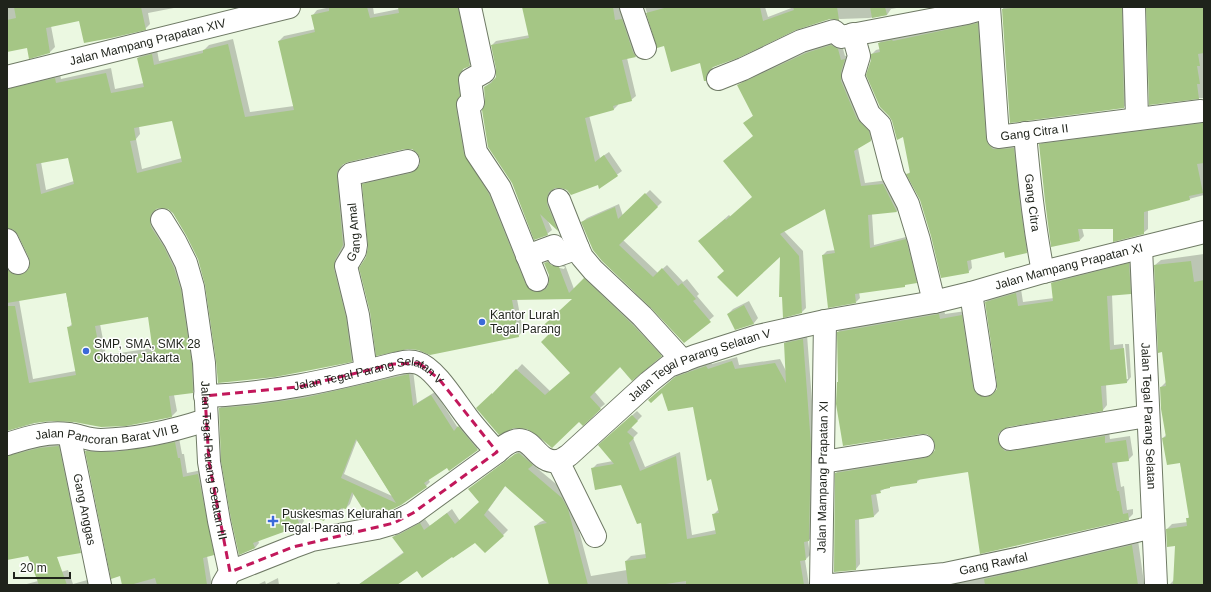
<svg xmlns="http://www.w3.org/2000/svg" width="1211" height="592" viewBox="0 0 1211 592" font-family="Helvetica,sans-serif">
  <rect width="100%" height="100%" fill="#ebf8e1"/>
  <path fill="#0003" fill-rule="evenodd" d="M7 7H179L148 13 150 24 145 29 80 20 51 26 55 47 49 53 27 47 7 51Z
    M331 7H373L374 14 399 9V7H463L474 60 463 69 460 101 540 288 547 287 550 282V275L545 263 550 259 564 262 574 289 589 274 666 350 661 355 621 366 594 391 605 404 600 408 580 420 498 390 522 364 550 391 571 373 554 330 574 298 517 299 523 331 518 336 367 258 369 247 363 185 368 180 419 167 421 165V158L418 152 412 148H405L344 163 342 166 341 172 348 239 340 254 338 264 356 356 352 361H217L206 285 199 259 187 235 173 213 168 208 161 207 156 208 154 215 179 262 197 387 192 392 174 395 177 411 172 416 164 418 43 421 7 430V254L23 271 30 270 31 264 30 258 15 229 7 227V84L60 74 61 79 111 68 115 89 144 83 138 58 143 53 157 50 159 61 204 50 209 45 233 39 250 112 294 106 279 41 284 36 316 29 313 15 317 10ZM173 119 182 158 142 169 136 139 140 134 139 126ZM69 157 74 181 46 190 41 162ZM551 264 565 267 564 269 551 266ZM66 292 72 324 68 328 76 371 33 379 19 300ZM149 316 153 348 106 355 100 324Z
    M523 7H623L640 52 636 56 627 58 636 96 631 100 618 103V105L614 109 589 115 600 158 609 152 622 171 600 187 599 183 568 190 561 187 553 189 551 193V199L562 226 558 230 548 221 552 230 547 234 485 107V87L497 77V69L492 45 496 41 530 35Z
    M645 7H765L768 17 794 7H902L891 9 887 15 869 18 840 19 836 18H830L795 29 711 68 710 75 705 80 701 62 664 45 658 46Z
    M1003 7H1126L1128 103 1124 107 1010 122Z
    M1148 7H1204V98H1199L1150 104Z
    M981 20 989 134 1017 144 1030 248 1026 252 1005 251 971 259 972 268 968 272 932 236 921 200 908 174 911 171 904 136 893 121 872 60V54L876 50 880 49 879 43 883 39 896 37V38Z
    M836 41 842 45 845 56 848 55 875 136 871 140 858 148 865 183 888 180 901 207 897 211 872 214 874 245 910 236 920 278 916 282 906 284 904 286 859 292 860 298 856 302 823 255 827 251 836 250 825 207 784 231 803 251 806 308 802 312 781 255 725 271 704 237 729 215 731 217 753 197 754 136 744 123 754 115 739 85 743 81 811 49Z
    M1204 120V195L1148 210V229L1143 233 1114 227 1082 228 1084 236 1080 240 1040 145 1044 140Z
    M650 190 662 202 623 240 658 273 667 265 683 282 687 279 699 294 697 296 714 316 684 342 582 222 587 218 619 204 623 216Z
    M1204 254V585H1169L1175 579 1176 545 1167 529 1172 524 1188 522 1187 519 1190 516 1180 462 1163 438 1166 435 1161 387 1167 381 1155 265 1161 260Z
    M1134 259 1135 288 1130 293 1112 295 1114 345 1123 344 1126 379H1128L1125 344H1129L1131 377 1127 382 1106 384 1107 405 1103 410 1008 426 1003 428 1002 435 1109 432 1110 439 1130 436 1133 455 1128 460 1117 461 1121 487 1124 486 1127 510 1133 509V514L1128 519 969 471 921 478 917 482 891 486 876 493 879 511 874 516 859 518 860 564 856 569 836 473 841 468 931 454 935 452 936 444 933 437 839 382 838 332 843 327 944 309 945 314 966 311 985 392 993 393 997 391 998 383 986 302 991 297 1021 289 1023 302 1054 298 1052 283 1057 278Z
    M749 301 758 318 754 323 736 329 728 314 733 309Z
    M807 335 815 440 814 535 808 541 810 555 805 560 809 585H551L535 526 540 522 545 520 506 485 488 510 508 530 503 535 476 541 452 555 417 570 395 585H358L404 552 394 537 398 532 425 519 430 526 452 509 460 521 480 502 469 489 521 450 537 460 532 464 567 493 572 504 591 576 627 570 626 561 631 556 646 554 642 522 621 484 592 469 597 464 613 461 605 440 637 411 642 416 631 427 638 433 633 438 645 467 680 452 692 535 716 530 714 514 719 509 694 406 662 392 654 395 681 372 711 361 712 364 737 357 739 365 780 359 786 371 785 343 790 338Z
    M413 370 417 403 435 392 458 428 463 423 482 445 449 470 447 467 428 479 430 482 426 486 400 505 354 493 350 504 346 508H343L341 515 337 519 328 516 324 520 300 510 304 521 300 526 258 540 259 543 255 548 240 554 220 408 224 404ZM357 440 392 496 344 474Z
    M179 438 182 454H184L187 473 202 470 218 550 213 555 207 556 212 585H123L121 575 112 577 86 451 90 447Z
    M63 441 84 541 79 546 7 559V450Z
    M1138 540 1144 583 1149 582 1150 585H915Z
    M68 570 73 584 91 579 94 585H23L38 581 43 577Z
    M278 578 279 585H257L265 581 266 584Z
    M339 582 341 585H334Z"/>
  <path fill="#a5c685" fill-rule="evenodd" d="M14 7H141L146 30 111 38 84 43 79 21 46 28 50 53 29 59 27 48 7 52V20L16 18Z
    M329 7H367L370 18 399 13 398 7H458L470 66 463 69 459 75 458 82 460 96 457 100 456 107 464 154 489 194 526 285 530 290 536 292 542 291 547 288 549 281V275L544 263 548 262 551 265 559 267 569 293 584 278 633 325 662 356 632 381 620 367 590 397 601 409 583 426 579 422 552 448 538 436 527 429 514 428 499 435 476 408 492 393V394L516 369 545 395 570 373 541 342 552 331 534 334 572 299 512 300 519 337 430 355 418 350 408 349 376 356 370 312 359 268 366 257 368 247 362 184 411 173 416 170 420 164V158L417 153 412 149H405L348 162 342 165 337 172V177L343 245 335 260 334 269 346 317 352 362 275 377 218 383 216 361 205 285 198 259 186 235 173 213 168 209 161 208 156 209 151 214 150 221 151 227 164 247 174 268 181 290 192 364 193 393 169 396 172 417 152 421 126 426 101 427 74 422 51 421 34 423 7 431V306H15L29 383 76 375 67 327 72 326 66 293 7 303V269L11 273 17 275 23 274 28 270 30 264 29 258 18 235 14 230 7 228V89L55 78 56 83 106 73 111 93 144 87 137 58 152 54 154 65 203 53V50L228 44 245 117 294 110 278 41 315 32 311 15 329 11ZM172 121 182 162 137 173 130 141 136 140 134 128ZM68 158 74 184 41 194 36 164ZM148 317 153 352 101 359 95 326Z
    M522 7H613L615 20 622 19 633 52 636 57 622 60 632 101 613 106 614 110 585 118 595 162 604 155 618 176 599 189 598 185 571 195 567 190 561 188H555L549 192 547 198V204L558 231 540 214 548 235 534 240 512 183 488 147 482 110 484 107 485 101 484 87 491 83 496 77V69L491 45 529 38Z
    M668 7H760L763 21 794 10 793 7H837L839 20 830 19 796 30 738 58 713 67 708 72 706 77V81H704L700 63 671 72 664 46 657 48 646 13Z
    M870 7H885L887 15 872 18Z
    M1024 7H1122L1124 108 1010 123 1002 9Z
    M1146 7H1204V53L1198 54 1200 66H1197L1200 84H1197L1199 99 1149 105Z
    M978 23 986 138 988 144 993 149H1000L1014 148 1020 204 1027 253 1005 258 1004 252 967 261 969 273 941 278 931 236 920 200 906 174 910 173 903 137 897 140 892 121 889 116 880 107 866 75 871 60V54L880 52 878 43 892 40 893 41Z
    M831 45 838 49 841 60 845 59 841 72V81L857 119 869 131 871 141 854 151 861 186 883 184 897 212 868 215 870 248 906 239 917 283 905 285V287L855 294 856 303 828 308 822 255 835 253 825 209 780 234 799 256 802 313 783 318 782 297H779L780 257 737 297 717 277 724 271 698 241 725 219 726 220 752 197 723 161 753 136 743 123 753 116 737 85 806 53Z
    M1204 123V163L1197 164 1203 193 1189 196 1190 200 1144 212V234L1113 242V229H1078L1080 241 1051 247 1045 201 1039 144Z
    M645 193 658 207 619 245 653 277 662 268 678 286 682 283 696 299 693 301 711 322 684 343 651 308 602 261 593 250 581 222 615 207 618 219Z
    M1191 261 1194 282 1204 280V585H1173L1175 546 1167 547 1166 529 1187 526 1186 518H1189L1180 463 1167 465 1162 438 1166 437 1161 409 1160 387 1166 386 1162 352 1158 353 1154 265Z
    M1129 263 1131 294 1107 296 1110 350 1124 348 1127 383 1101 386 1103 411 1008 427 1002 430 998 434V441L1001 447 1005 451H1012L1105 436V443L1126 440 1129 461 1112 463 1117 491H1119L1123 514 1128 513 1129 520 980 554 968 472 917 480V483L890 487V488L880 490 881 493 871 495 874 517 855 520 856 570 834 572 835 473 925 458 931 455 935 450V444L932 438 927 434H921L843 446 836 404 837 382H838L837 332 939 314 940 319 962 315 973 387 976 393 980 396 987 397 993 394 997 389V384L985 302 1016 293 1018 306 1053 301 1051 283Z
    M744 305 754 324 735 330 727 314Z
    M803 339 811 445 809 541 804 542 806 560 800 561 804 585H686V581L659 585H628L625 561 646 558 641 523 637 524 621 485 595 490 591 468 614 464 598 445 632 415 638 421 627 432 634 438 629 443 640 471 676 456 687 539 716 534 712 514 719 513 711 479 707 481 693 407 668 411 662 393 651 403 648 400 675 377 706 366 708 369 732 361 735 369 775 363 786 383 784 343Z
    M409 374 413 406 431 395 454 431 458 426 478 450 449 471 447 468 424 483 427 487 401 505 389 511 368 517 352 492 346 509 341 508 337 520 326 516 324 521 294 509 300 526 253 543 255 548 239 555 231 519 221 461 219 408 254 405 303 398ZM356 439 396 503 341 478Z
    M175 442 178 458H180L183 477 198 474 214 555 203 558 207 585H157L155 578 130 585H122L120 576 111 579 85 451 100 452H115L143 448Z
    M59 446 81 553 57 557 67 585H39L28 556 7 560V456L39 448Z
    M519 453 533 465 528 469 562 498 568 509 588 585H549L534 526 547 523 505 486 484 515 504 536 485 553 475 543 453 558 452 557 422 578 417 571 397 585H358L404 553 392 537 400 534 420 523 424 530 447 513 455 524 479 502 468 489 515 454Z
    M1132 545 1138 585H985L984 579Z"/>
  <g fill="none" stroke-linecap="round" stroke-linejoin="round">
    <g stroke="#6f7a65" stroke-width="24">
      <g id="minor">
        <path d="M470 7 484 72 470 80 473 102 468 105 476 152 500 188 537 280"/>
        <path d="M631 7 645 48"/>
        <path id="s1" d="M989 7 998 137 1201 111"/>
        <path d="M1134 7 1137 119"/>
        <path d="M853 34 859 56 853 76 869 114 880 125 893 175 908 204 919 240 934 302"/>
        <path id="s2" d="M7 77 289 7"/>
        <path d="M718 79 743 69 801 41 834 31 841 37 967 13 989 7"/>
        <path id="s3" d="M1025 133C1029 180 1034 226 1043 272"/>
        <path d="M559 200 578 248 582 257 593 270 642 316 683 361"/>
        <path id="s4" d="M162 220 175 241 186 263 193 287 204 363 209 462 219 521 230 572 223 584"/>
        <path d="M7 240 18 263"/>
        <path id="s5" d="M1141 248 1156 585"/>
        <path d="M527 256 554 246 558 255 578 248"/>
        <path d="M971 293 985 385"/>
        <path id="s6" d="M366 371 358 315 346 266 355 251 356 245 349 176 351 174 408 161"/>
        <path id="s7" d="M205 396C269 394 332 380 394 364 402 362 410 360 418 363 435 368 456 403 467 417 476 429 487 441 497 452"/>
        <path id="s8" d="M69 434 100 585"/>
        <path d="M1010 439 1147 416"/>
        <path id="s9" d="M7 444C26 438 47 431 68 434 80 435 87 440 101 440 136 439 173 431 206 420"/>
        <path d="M558 461 595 536"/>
        <path d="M823 462 923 446"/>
        <path id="s10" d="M230 572 293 547 312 540 377 528 394 523 413 513 497 452C533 419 531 465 558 461 562 460 566 457 569 455L649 382 669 366 695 356 758 336 825 321 934 302 971 293 1043 272 1204 232"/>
        <path id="s11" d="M821 585 825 321"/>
        <path id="s12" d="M832 585 945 574 1021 558 1153 527"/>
      </g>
    </g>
    <use href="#minor" stroke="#fff" stroke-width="22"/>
  </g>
  <path fill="none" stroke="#c2185b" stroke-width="3" stroke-dasharray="8 5" stroke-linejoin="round" d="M419 363 439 379 497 452 413 513 394 523 293 547 230 572 209 462 205 396 298 387 394 364Z"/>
  <g fill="#3b69d9" stroke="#fff" stroke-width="1.5">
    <circle cx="482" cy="322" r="4"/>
    <circle cx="86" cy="351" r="4"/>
    <path d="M271 515h4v4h4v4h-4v4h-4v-4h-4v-4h4z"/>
  </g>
  <g text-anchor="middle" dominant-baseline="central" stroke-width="3" stroke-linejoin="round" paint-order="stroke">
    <g font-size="12" fill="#1f231b" stroke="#fff">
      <text stroke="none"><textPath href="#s2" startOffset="145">Jalan Mampang Prapatan XIV</textPath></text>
      <text stroke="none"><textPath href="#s1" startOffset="167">Gang Citra II</textPath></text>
      <text stroke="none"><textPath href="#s3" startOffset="70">Gang Citra</textPath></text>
      <text stroke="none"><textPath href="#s6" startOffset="143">Gang Amal</textPath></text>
      <text stroke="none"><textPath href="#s10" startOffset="928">Jalan Mampang Prapatan XI</textPath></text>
      <text stroke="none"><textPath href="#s10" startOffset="543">Jalan Tegal Parang Selatan V</textPath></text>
      <text stroke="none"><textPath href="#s7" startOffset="168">Jalan Tegal Parang Selatan V</textPath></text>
      <text stroke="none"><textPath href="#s5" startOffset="168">Jalan Tegal Parang Selatan</textPath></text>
      <text stroke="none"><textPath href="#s9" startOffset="102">Jalan Pancoran Barat VII B</textPath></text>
      <text stroke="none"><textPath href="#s4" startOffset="249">Jalan Tegal Parang Selatan III</textPath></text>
      <text stroke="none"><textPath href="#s11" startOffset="108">Jalan Mampang Prapatan XI</textPath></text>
      <text stroke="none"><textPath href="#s8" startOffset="77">Gang Anggas</textPath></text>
      <text stroke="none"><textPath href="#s12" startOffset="163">Gang Rawfal</textPath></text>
    </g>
    <g font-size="12" fill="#1f231b" stroke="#fff" text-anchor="start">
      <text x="490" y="315">Kantor Lurah<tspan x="490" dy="14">Tegal Parang</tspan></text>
      <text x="94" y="344">SMP, SMA, SMK 28<tspan x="94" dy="14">Oktober Jakarta</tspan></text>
      <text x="282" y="514">Puskesmas Kelurahan<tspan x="282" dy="14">Tegal Parang</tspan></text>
    </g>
  </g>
  <rect width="1211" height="592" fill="none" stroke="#1f231b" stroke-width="16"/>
  <path d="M14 572v6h56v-6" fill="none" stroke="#1f231b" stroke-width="2"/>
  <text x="20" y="572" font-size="12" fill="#1f231b" stroke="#ffffff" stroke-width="3" paint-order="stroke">20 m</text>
</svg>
